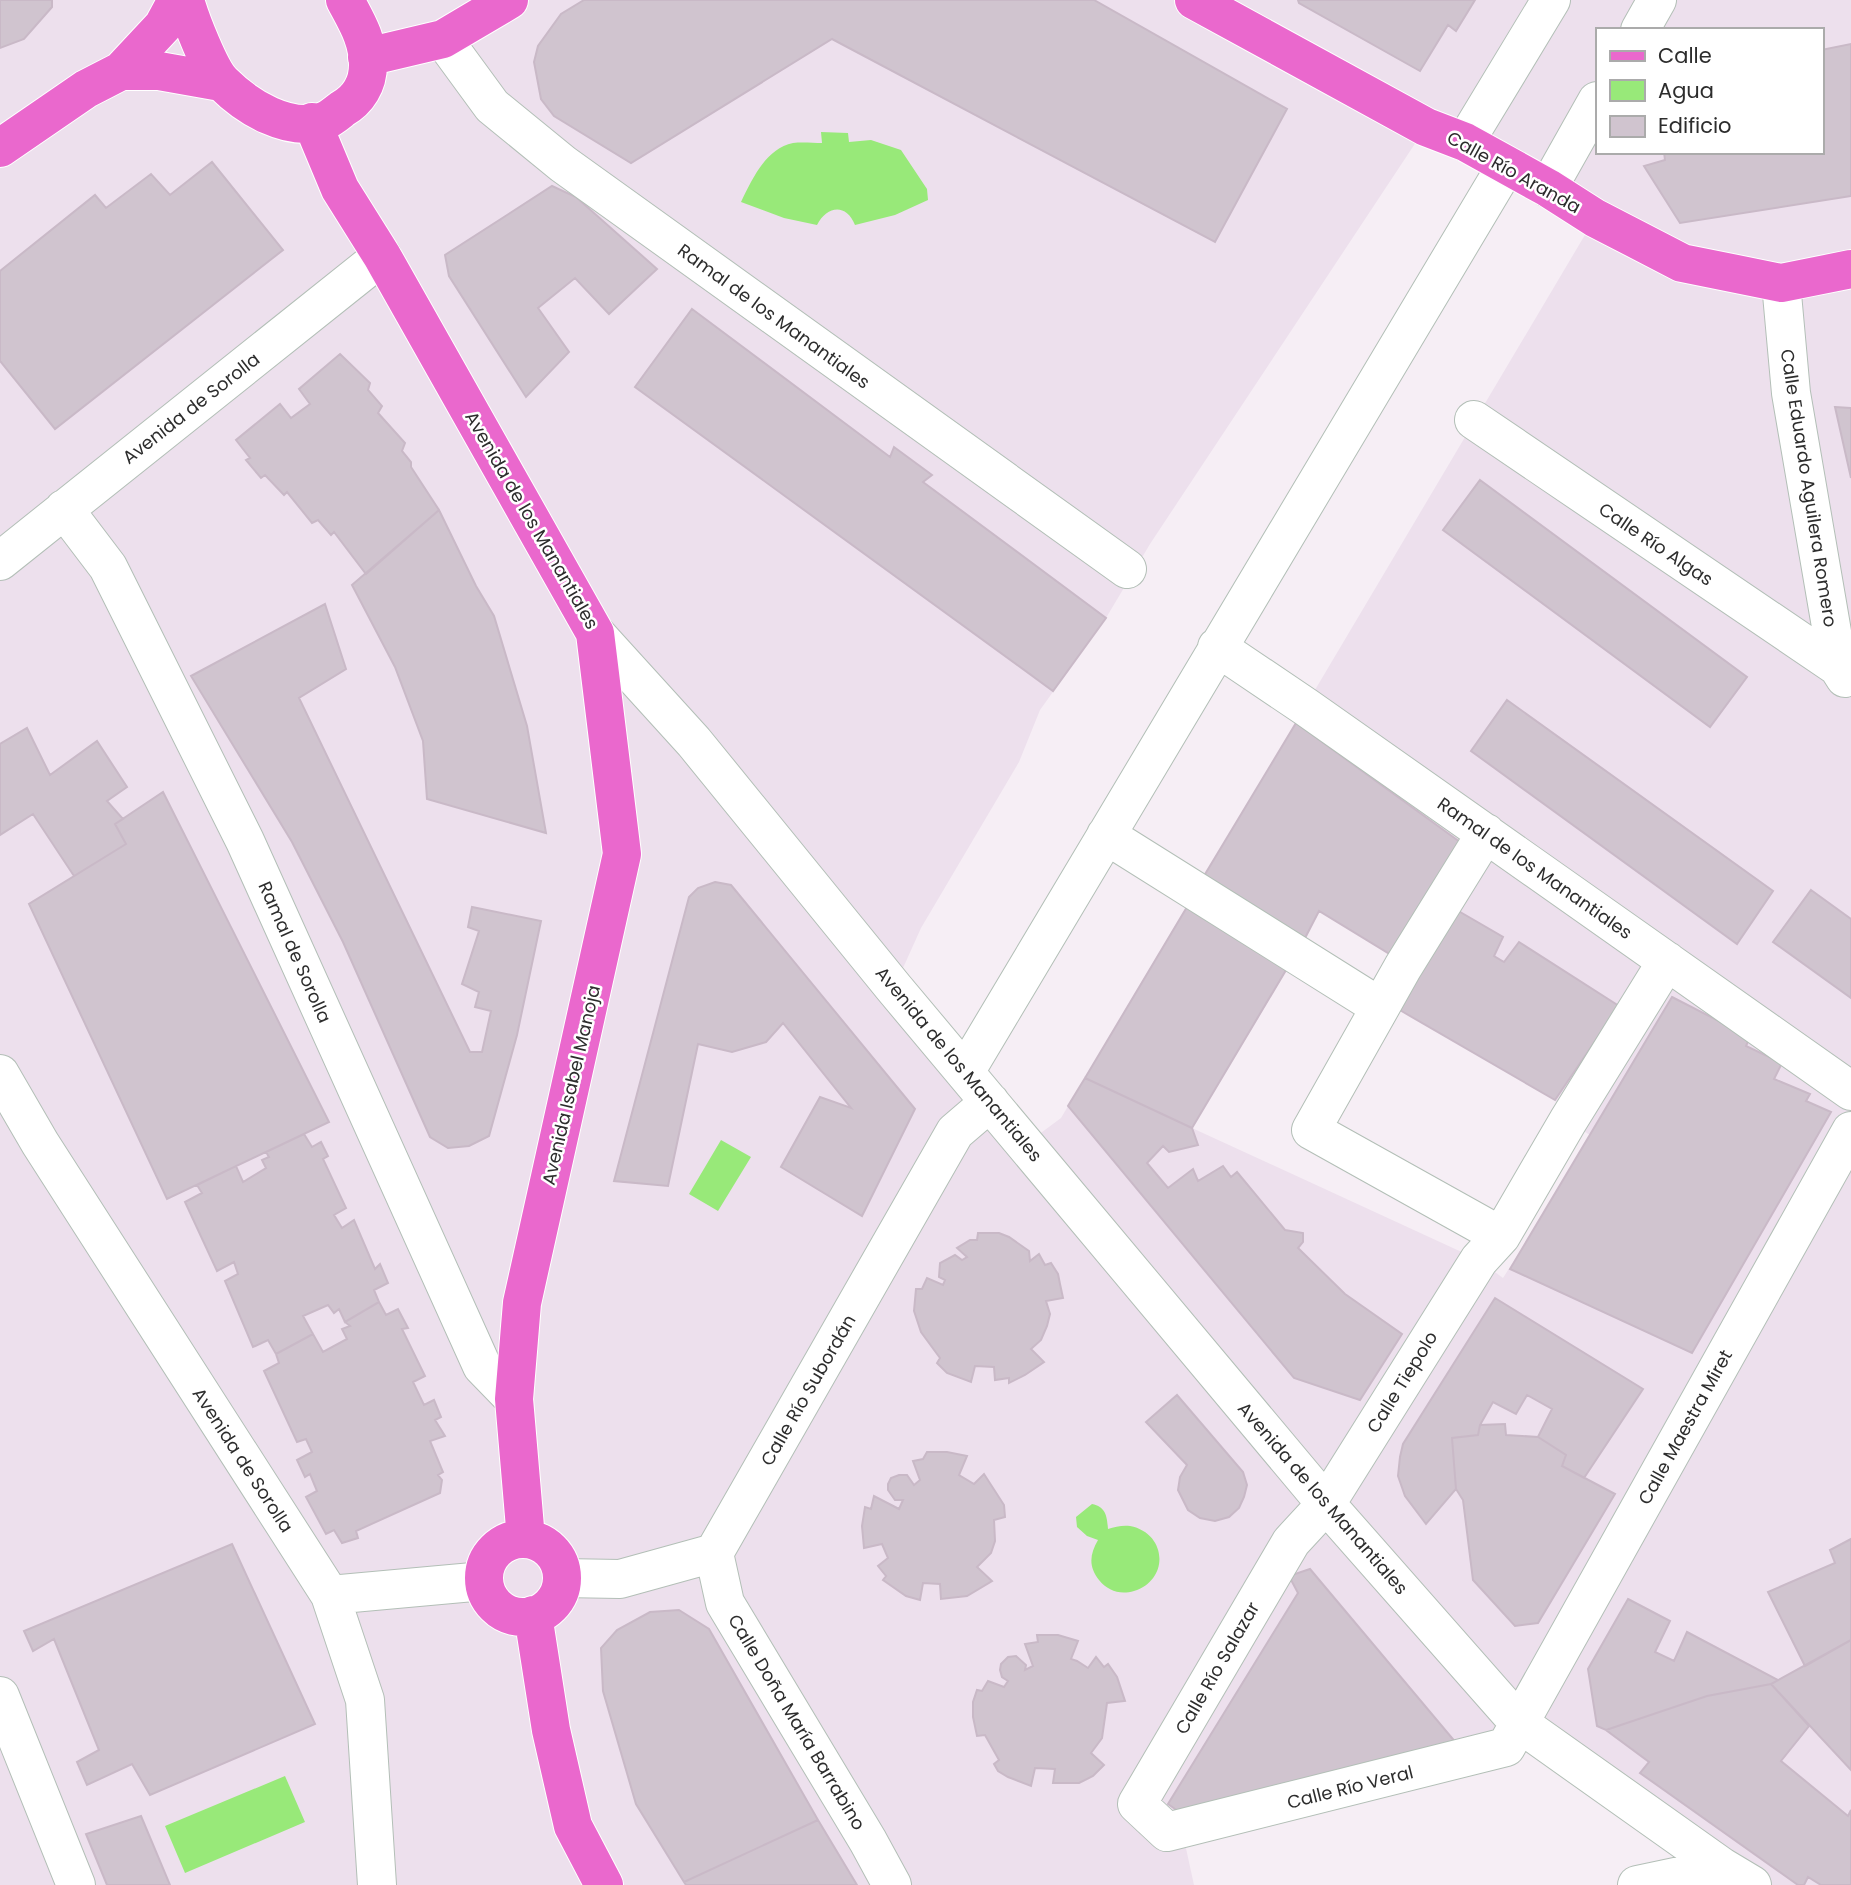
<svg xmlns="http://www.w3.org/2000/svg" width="1851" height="1885" viewBox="0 0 1851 1885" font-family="Poppins,sans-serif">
  <rect width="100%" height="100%" fill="#ede0ed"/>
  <path fill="#f6eef5" d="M1426 127 1595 218 1061 1118 1026 1144 894 988 921 928 1019 762 1040 710 1106 618 1150 544Z
    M1319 911 1393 956 1398 1009 1555 1100 1568 1121 1593 1137 1503 1278 1479 1260 1192 1128 1297 953Z
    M1519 1723 1722 1867 1637 1885H1194L1182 1830Z"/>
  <path fill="#98e979" d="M821 132 848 133 849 142 871 140 901 150 927 189 928 200 895 215 855 225C846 203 827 206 817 225L784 218 741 202C752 180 765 149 793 143 802 142 813 143 822 143Z
    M721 1140 751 1157 718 1211 689 1194Z
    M1092 1504C1106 1507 1107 1516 1108 1529 1115 1527 1122 1525 1130 1526 1167 1533 1170 1580 1134 1591 1120 1595 1108 1591 1099 1580 1088 1566 1090 1554 1098 1540L1087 1536 1077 1527 1076 1517Z
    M285 1776 305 1822 185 1873 165 1826Z"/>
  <path fill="#d0c4cf" stroke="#c9b9c7" stroke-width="2" d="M0 0H52V7L24 39 0 48Z
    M584 0H1094L1287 109 1215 242 832 39 631 163 554 116 541 99 534 62 538 46 561 14Z
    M1298 0H1475L1456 31 1448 25 1420 71 1299 3Z
    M1851 44V196L1680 223 1644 166 1665 160 1664 152H1821V50Z
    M212 162 283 250 55 429 0 361V271L95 195 106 208 151 174 170 195Z
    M552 186 576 197 657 269 609 314 575 278 538 308 569 352 526 397 449 276 445 255Z
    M692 309 890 457 894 447 932 475 923 482 1106 618 1053 691 635 387Z
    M340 354 370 383 368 390 382 406 378 413 405 443 402 451 411 462V467L439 510 366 574 334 532 331 535 318 520 312 523 287 492 284 495 265 475 261 478 246 460 250 458 236 440 280 404 291 418 310 404 299 389Z
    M1835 407 1851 408V478Z
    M1480 480 1747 677 1710 727 1443 530Z
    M439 510 476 586 494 616 527 726 546 833 427 799 423 741 395 667 352 585Z
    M325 604 346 669 299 698 470 1052H482L491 1011 475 1007 479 992 462 984 479 931 468 927 472 907 541 921 517 1035 489 1136 469 1146 448 1148 430 1137 343 942 292 842 191 676Z
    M1507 700 1773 891 1737 944 1471 751Z
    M1296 723 1460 842 1393 956 1319 911 1304 940 1201 881Z
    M27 728 50 775 97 741 127 787 107 801 123 819 115 824 126 844 74 876 33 814 0 835V744Z
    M163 792 329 1122 167 1199 29 904 126 844 115 824Z
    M715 882 731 885 915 1109 862 1216 781 1167 820 1097 851 1108 783 1023 766 1042 732 1052 698 1044 668 1186 614 1181 689 897 698 888Z
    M1811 890 1851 919V998L1773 942Z
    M1190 902 1289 965 1192 1128 1085 1078Z
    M1455 909 1503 937 1494 956 1504 962 1519 942 1619 1006 1555 1100 1398 1009Z
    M1672 997 1750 1037 1746 1046 1782 1063 1774 1079 1810 1094 1806 1101 1831 1112 1692 1353 1510 1269Z
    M1085 1078 1192 1128 1198 1145 1169 1152 1163 1146 1147 1163 1168 1188 1193 1169 1198 1181 1223 1166 1231 1177 1237 1172 1285 1230 1303 1233V1242L1298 1248 1345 1294 1402 1334 1360 1400 1294 1378 1068 1106Z
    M304 1134 312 1147 321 1142 328 1156 323 1159 346 1208 334 1215 342 1228 354 1220 375 1269 380 1264 388 1283 374 1290 379 1302 345 1322 339 1309 334 1313 328 1305 303 1316 313 1334 276 1354 268 1340 253 1347 225 1281 238 1274 234 1262 217 1271 185 1202 202 1193 197 1185 236 1166 243 1182 266 1168 262 1160 269 1157 266 1152Z
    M978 1233H999L1009 1237 1029 1251 1030 1261 1039 1254 1045 1265 1051 1263 1058 1274 1060 1284 1063 1298 1046 1301 1050 1314 1047 1326 1041 1340 1031 1349 1044 1362 1025 1375 1009 1383V1378L995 1380 994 1367 975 1366 971 1382 947 1373 937 1363 940 1358 921 1332 914 1311 916 1289H922L927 1278 943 1285 945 1280 939 1277 940 1263 955 1255 962 1260 967 1257 957 1248 970 1240H977Z
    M1495 1298 1643 1389 1584 1478 1562 1466 1566 1455 1538 1437 1552 1409 1527 1395 1516 1414 1493 1402 1480 1425 1478 1435 1452 1438 1456 1489 1426 1524 1405 1496 1398 1476 1400 1457 1403 1444Z
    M379 1302 386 1315 398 1309 408 1328 402 1329 425 1376 413 1382 424 1405 434 1400 441 1417 435 1420 445 1436 430 1441 443 1472 438 1475 442 1480 440 1493 356 1531 358 1538 342 1543 334 1530 326 1534 306 1497 317 1491 310 1474 305 1477 297 1460 312 1452 306 1439 297 1442 264 1371 279 1363 276 1354 313 1334 323 1352 347 1339 342 1329 350 1326 345 1322Z
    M1177 1395 1243 1472 1247 1485 1244 1497 1239 1508 1229 1517 1215 1521 1200 1518 1188 1510 1178 1490 1180 1477 1187 1465 1146 1422Z
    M1505 1424 1506 1435 1538 1437 1566 1455 1562 1466 1615 1494 1538 1623 1515 1626 1473 1580 1463 1500 1456 1489 1452 1438 1478 1435 1480 1425Z
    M927 1452H947L967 1456 959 1475 974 1484 984 1474 1004 1505 1005 1517 994 1520 995 1541 991 1553 977 1567 992 1581 967 1596 941 1599 940 1584 923 1583 920 1600 906 1596 883 1580 886 1576 878 1566 888 1558 882 1544 864 1548 862 1526 865 1507 871 1509 874 1496 899 1509 903 1500H895L888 1490V1484L891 1478 899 1475H907L914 1485 920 1480 913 1461 923 1459Z
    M1851 1539V1640L1805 1666 1768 1592 1835 1563 1830 1550Z
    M232 1544 315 1724 150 1795 132 1764 87 1785 77 1762 99 1750 54 1639 33 1651 24 1631Z
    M1310 1569 1457 1744 1185 1816 1168 1804 1298 1593 1289 1576Z
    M1628 1599 1670 1621 1655 1652 1674 1661 1687 1632 1778 1680 1771 1684 1707 1696 1606 1730 1597 1726 1588 1669Z
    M679 1610 709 1629 818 1820 684 1882 636 1804 603 1691 601 1648 617 1630 650 1612Z
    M1037 1635H1058L1078 1641 1071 1659 1077 1661 1088 1668 1096 1657 1104 1667 1108 1664 1117 1677 1125 1701 1107 1703 1102 1738 1091 1753 1104 1765 1093 1776 1079 1783H1053L1055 1769 1035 1768 1031 1786 1008 1777 998 1771 994 1764 999 1760 985 1735 977 1736 973 1717V1702L977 1690 982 1691 988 1681 1004 1687 1008 1681 1002 1677 1000 1670 1001 1664 1008 1657 1016 1656 1026 1665 1025 1670 1033 1666 1025 1644 1038 1642Z
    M1851 1640V1770L1771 1684Z
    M1771 1684 1809 1726 1781 1761 1848 1816 1851 1810V1885H1821L1808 1877 1804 1885H1798L1640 1773 1649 1762 1606 1730 1707 1696Z
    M141 1816 170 1885H107L86 1834Z
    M818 1820 857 1885H686L684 1882Z"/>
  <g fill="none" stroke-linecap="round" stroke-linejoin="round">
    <g stroke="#b3bfb7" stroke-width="40">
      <path id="minor" d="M1640 30 1657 0
        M443 39 492 106 563 164 1127 569
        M1465 142 1551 0
        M1548 188 1597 101
        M1781 283 1791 393 1838 667 1845 678
        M1474 420 1838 667
        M64 509 108 567 245 841 482 1366 514 1399
        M0 561 382 256
        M595 633 694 742 894 988 1326 1504 1519 1723 1722 1867 1752 1885
        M1217 647 1306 707 1851 1091
        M1486 833 1403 967 1311 1130 1501 1236
        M1106 835 1380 1007
        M1667 961 1568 1121 1501 1236 1479 1260 1326 1504 1291 1542 1137 1804 1167 1832 1506 1747 1851 1131
        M965 1072 1506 166
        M0 1074 40 1143 330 1595 365 1700 377 1885
        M714 1553 725 1603 868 1841 892 1885
        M562 1578 620 1579 714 1553 955 1132 990 1102
        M330 1595 484 1581
        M0 1696 76 1885
        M1637 1885 1722 1867"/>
    </g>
    <g stroke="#fff" stroke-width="40">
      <path id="major" d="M185 0C190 18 210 71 223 83 247 107 289 133 324 121 330 119 337 113 342 109 358 100 368 84 368 65 368 39 356 21 345 0
        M1194 0 1426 127 1465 142 1548 188 1595 218 1682 263 1781 283 1851 269
        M367 57 443 39 509 0
        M121 71H159L221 82
        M312 122 340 189 382 256 595 633 622 854 522 1303 514 1399 526 1539
        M0 148 86 89 121 71 163 26 177 0
        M484 1578a39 39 0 1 1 78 0a39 39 0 1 1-78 0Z
        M533 1615 551 1730 573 1826 604 1885"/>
    </g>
    <use href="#minor" stroke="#fff" stroke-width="38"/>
    <use href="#major" stroke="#ea68cd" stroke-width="38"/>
  </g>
  <g text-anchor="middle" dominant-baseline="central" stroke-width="5" stroke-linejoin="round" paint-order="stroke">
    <g font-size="18" fill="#2d2d2d" stroke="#fff">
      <text transform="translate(1514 172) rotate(29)">Calle Río Aranda</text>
      <text transform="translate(774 316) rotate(36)">Ramal de los Manantiales</text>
      <text transform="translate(191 408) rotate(-38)">Avenida de Sorolla</text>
      <text transform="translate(1809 488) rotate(81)">Calle Eduardo Aguilera Romero</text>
      <text transform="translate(532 520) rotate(60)">Avenida de los Manantiales</text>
      <text transform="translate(1656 544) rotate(34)">Calle Río Algas</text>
      <text transform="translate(1535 868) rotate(35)">Ramal de los Manantiales</text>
      <text transform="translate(295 952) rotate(66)">Ramal de Sorolla</text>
      <text transform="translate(959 1064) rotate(50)">Avenida de los Manantiales</text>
      <text transform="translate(571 1085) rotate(-77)">Avenida Isabel Manoja</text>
      <text transform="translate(1402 1382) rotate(-58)">Calle Tiepolo</text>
      <text transform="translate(808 1390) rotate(-60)">Calle Río Subordán</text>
      <text transform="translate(1685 1427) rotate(-61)">Calle Maestra Miret</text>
      <text transform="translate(243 1460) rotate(57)">Avenida de Sorolla</text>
      <text transform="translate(1323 1498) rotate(49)">Avenida de los Manantiales</text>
      <text transform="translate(1217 1668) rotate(-60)">Calle Río Salazar</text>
      <text transform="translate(797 1722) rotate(59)">Calle Doña María Barrabino</text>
      <text transform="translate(1350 1787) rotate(-14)">Calle Río Veral</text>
    </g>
  </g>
  <rect x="1596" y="28" width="228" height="126" fill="#ffffff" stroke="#ababab" stroke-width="2"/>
  <rect x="1610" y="51" width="35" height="10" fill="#ea68cd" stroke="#ababab" stroke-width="2"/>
  <text x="1658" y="63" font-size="21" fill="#2d2d2d">Calle</text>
  <rect x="1610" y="80" width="35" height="21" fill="#98e979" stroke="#ababab" stroke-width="2"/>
  <text x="1658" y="98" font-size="21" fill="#2d2d2d">Agua</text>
  <rect x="1610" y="116" width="35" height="21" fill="#d0c4cf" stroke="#ababab" stroke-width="2"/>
  <text x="1658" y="133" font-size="21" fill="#2d2d2d">Edificio</text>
</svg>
